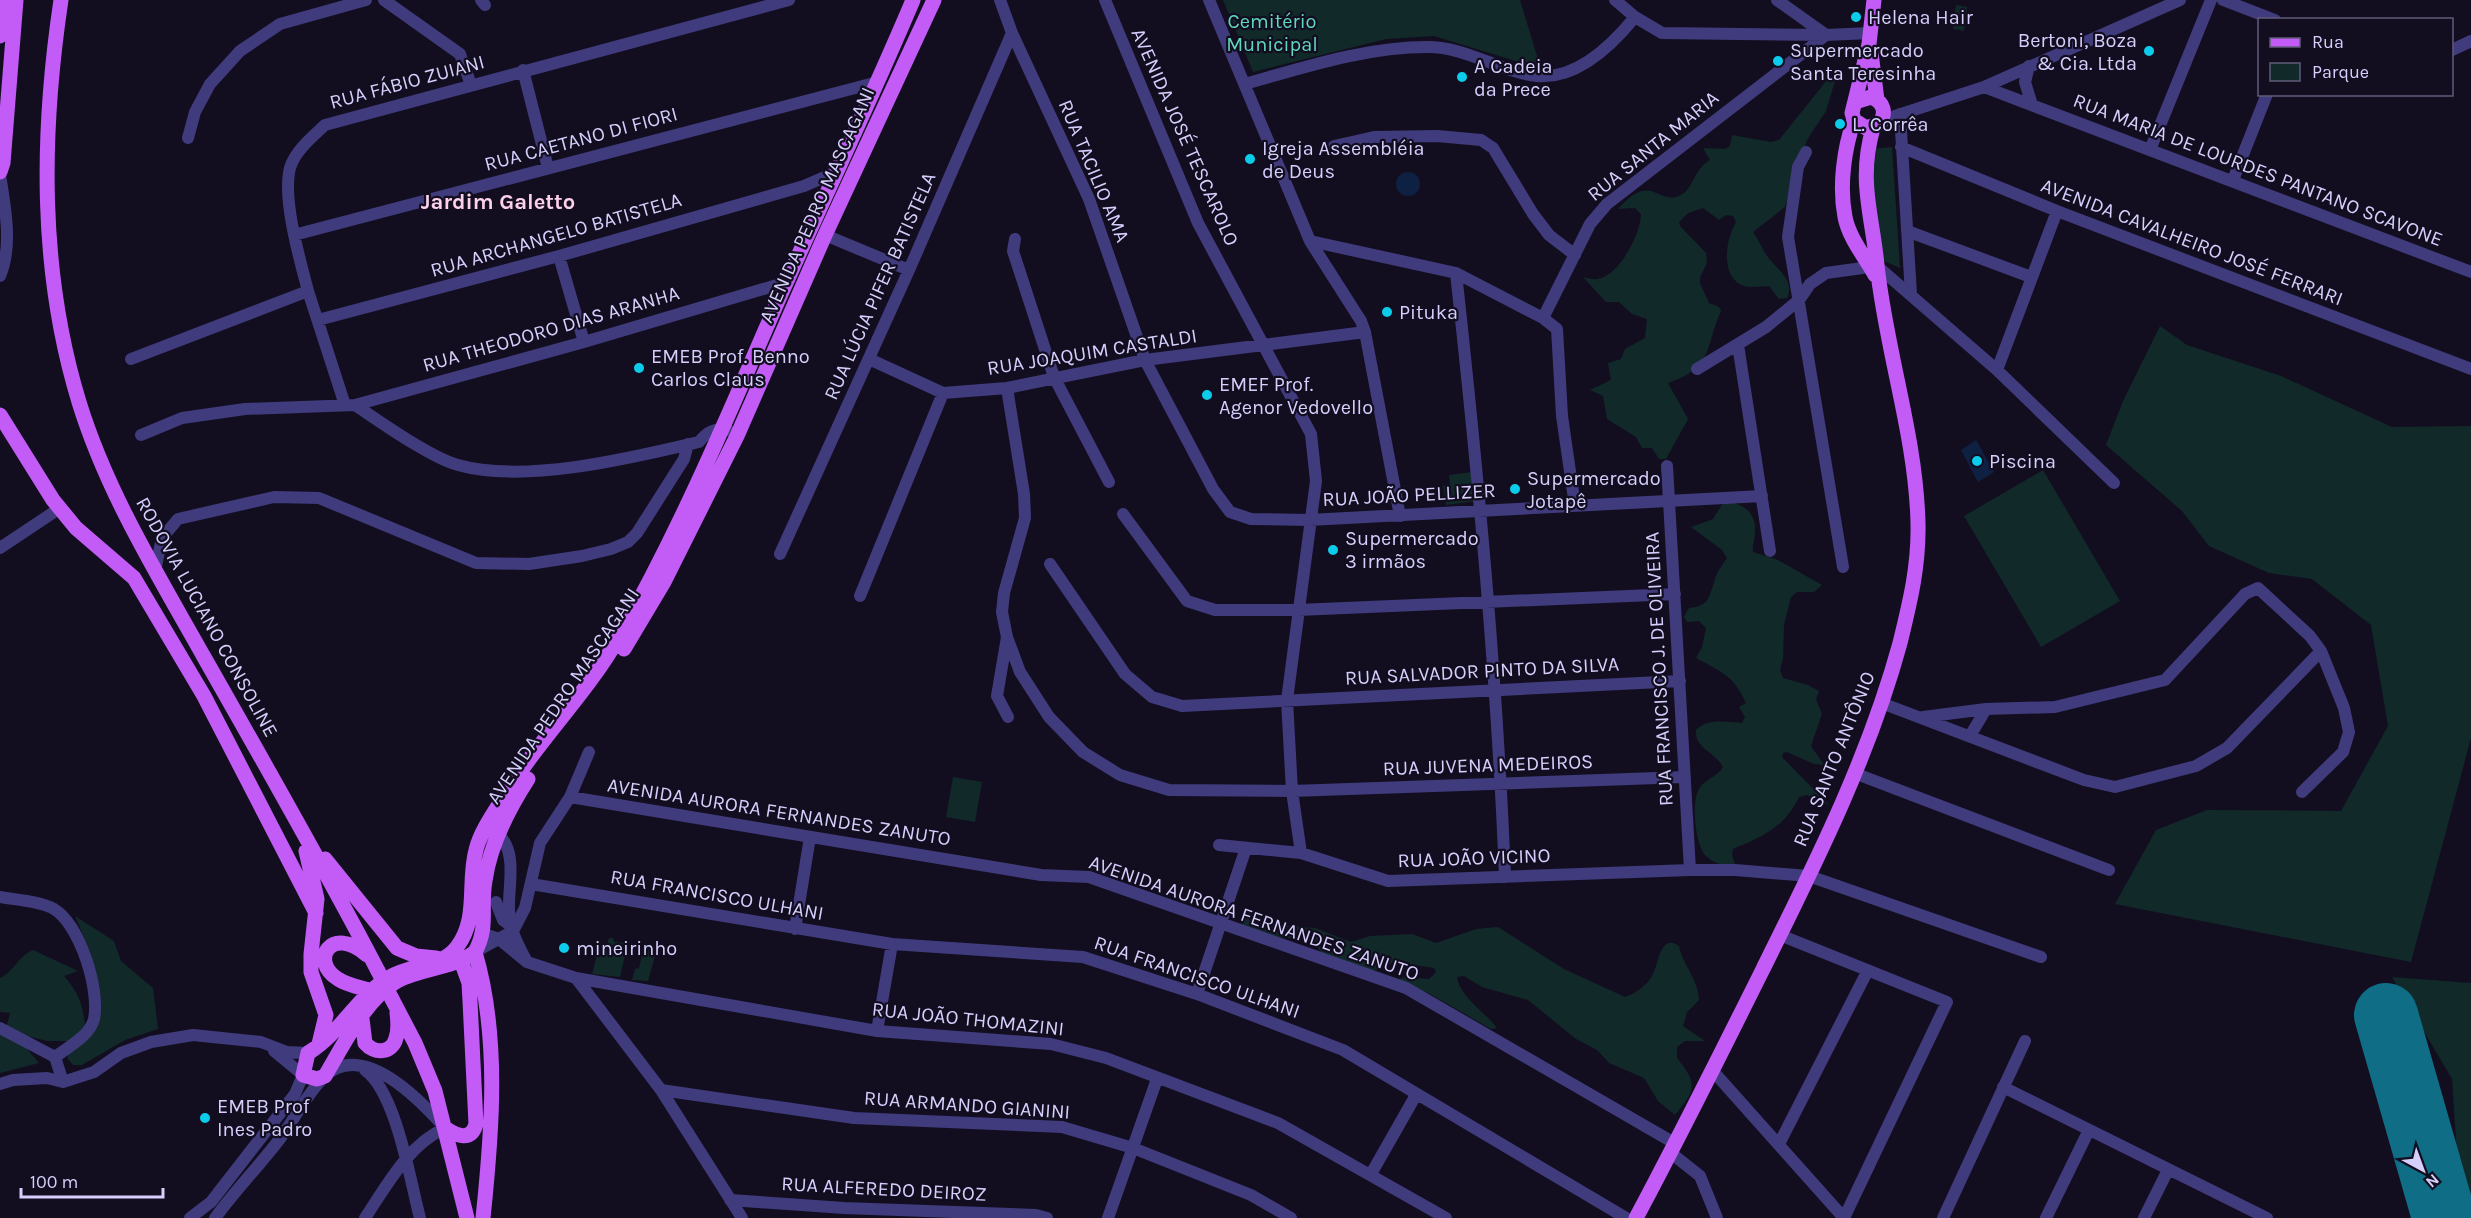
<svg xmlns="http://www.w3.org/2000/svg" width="2471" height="1218" viewBox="0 0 2471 1218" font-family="Karla,sans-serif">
  <rect width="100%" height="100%" fill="#120e20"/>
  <path fill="#112929" d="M1223 0H1520L1541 69 1434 36 1386 39 1253 72Z
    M1956 5 1967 7 1964 31 1953 29Z
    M1838 71 1826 111 1807 140 1785 207 1753 232C1758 239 1761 246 1765 253 1775 269 1796 279 1787 298L1779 299 1769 286C1762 286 1751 288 1744 286 1719 277 1726 239 1736 222L1733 216 1726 215 1719 220 1703 208 1688 213 1679 222 1680 226 1706 253 1707 263 1700 277V283L1709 303 1719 307 1721 311C1705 346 1714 368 1668 383L1688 419 1666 459H1659L1652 448H1642L1636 437 1607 419 1603 396 1590 390 1611 380 1608 363 1621 359 1625 349 1645 338 1647 319 1632 314 1619 302H1606L1583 277C1588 278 1593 280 1597 279 1619 277 1641 233 1641 214L1635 208 1618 209C1653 170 1656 207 1681 195 1693 189 1694 169 1710 160L1703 148 1725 149 1730 146 1732 135 1771 142 1779 140 1831 75Z
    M1892 147 1900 268 1882 260 1874 211 1871 149Z
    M2160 326 2187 345 2281 376 2392 427 2471 426V738L2411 962 2115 904 2156 830 2207 810 2341 811 2388 726 2371 625 2312 579 2269 573 2209 546 2182 511 2106 445 2123 401Z
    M2043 470 2120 601 2041 647 1964 516Z
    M1472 472 1476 501 1446 505 1443 486 1450 485 1449 475Z
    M1725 500C1742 504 1757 512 1755 532 1755 540 1752 545 1753 552L1778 560 1822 585 1814 592H1797L1791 597 1784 625 1783 658 1780 670 1783 678 1808 685 1819 691 1816 699 1822 714 1811 746 1824 765 1814 764 1787 752 1783 753 1782 757 1829 805 1807 795 1799 797C1785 827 1762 837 1733 849L1732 855 1736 868C1726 866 1714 864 1706 856 1695 845 1691 801 1699 789 1705 779 1717 777 1723 767 1715 752 1694 748 1696 730 1708 718 1726 722 1742 723L1745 717 1739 707 1746 703C1734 676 1722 672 1696 658L1702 647 1706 628 1699 621 1687 622 1684 617 1689 608C1710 606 1709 597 1715 579 1717 572 1723 564 1727 558L1722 550 1691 527 1713 519Z
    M953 777 982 782 975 822 946 817Z
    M1252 915 1274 925 1315 928 1351 942 1370 936 1412 934 1436 943 1476 929 1498 927 1564 969 1625 997C1635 994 1647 985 1652 976 1659 964 1660 933 1679 946 1683 966 1698 978 1699 1000L1687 1012 1683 1026 1705 1041H1685L1677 1047V1058C1698 1084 1696 1090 1675 1115L1658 1101 1644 1078 1609 1063 1597 1050 1576 1039 1528 1000 1482 987 1464 976 1457 977C1460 997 1485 1012 1497 1028L1491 1029 1430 994 1397 980 1404 977 1429 979 1436 972 1434 968 1394 962 1377 970 1365 969 1323 957 1314 940C1292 937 1252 939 1239 920L1243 916Z
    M75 916 114 941 121 961 153 988 158 1029 125 1040 82 1065H73L67 1058 71 1048 68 1041H47L24 1035 22 1043 39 1063 0 1073V1031L6 1028 10 1013 0 1012V978C14 972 19 955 33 950L78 971 64 976C78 992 83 1004 85 1026L89 1028 100 1018 87 945Z
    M609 938H613L614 942 628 943 620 977 592 974 597 955 603 956Z
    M645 943 658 945 648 981 632 980 635 969 639 968Z
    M2392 977 2471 983V1218H2461L2452 1079Z"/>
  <path fill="#0f2143" d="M1396 184a12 12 0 1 1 24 0a12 12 0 1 1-24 0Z
    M1976 440 1994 472 1978 482 1961 450Z"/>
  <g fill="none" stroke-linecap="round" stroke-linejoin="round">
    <path stroke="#0f6d86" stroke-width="64" d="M2386 1015 2442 1210"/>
    <path stroke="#403b7c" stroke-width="12" d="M384 0 460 54 471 85
      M481 0 485 5
      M1000 0 1012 33 1089 199 1145 360 1213 489 1230 512 1251 519 1309 520 1762 496
      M1105 0 1198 223 1311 434 1316 481 1287 700 1292 791 1301 853
      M1209 0 1310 241 1456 273 1543 318 1557 329 1562 416 1575 506
      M1615 0 1635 17 1662 33 1826 35 1870 33
      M1777 0 1826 35
      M2223 0 2275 20
      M2452 50 2471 41
      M2029 66 2025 82 2032 105
      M523 70 548 168
      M1245 84C1305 67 1365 47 1428 47 1467 47 1500 72 1537 76 1577 80 1613 44 1635 17
      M1984 87 2471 272
      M1900 114 1911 294
      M1879 124 1895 116 1984 87 2180 0
      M188 138 195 112 210 84 240 51 280 24 366 0
      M1334 146 1374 137 1437 136 1481 140 1493 148 1533 214 1549 235 1575 255
      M1901 147 2057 211 2471 369
      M2150 150 2211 0
      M1806 152 1798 167 1788 237 1843 567
      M0 175C5 206 13 246 0 276
      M2233 180 2267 94
      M1907 231 2031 277
      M294 235 878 82
      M825 235 909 270
      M1015 239 1013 251 1054 377 1109 482
      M1310 241 1361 321 1365 332 1400 516
      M559 256 584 342
      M1456 273C1478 474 1497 675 1505 877
      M308 291 345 405
      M1543 318 1590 224 1607 204 1826 35
      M318 320 559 256 804 186 836 172
      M1738 345 1770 551
      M131 359 308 291C300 260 282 199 290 168 295 151 312 137 325 125L789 0
      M869 359 943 393 1007 388 1145 360 1365 332
      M1697 369 1766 327 1799 300 1810 284 1826 273 1877 266 1997 370 2114 483
      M1997 370 2057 211
      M1007 388 1024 494 1025 518 1004 593 1002 612 1007 637 1020 672 1049 717 1083 752 1120 775 1169 790 1292 791 1685 777
      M355 405C379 421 431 458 458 465 525 484 631 458 699 442 707 432 715 427 728 430
      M141 435 182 418 245 409 355 405 584 342 787 282
      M1667 466 1690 870
      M1123 514 1187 601 1215 610H1298L1675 594
      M0 548 60 508
      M780 554 909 270 1012 33
      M1050 564 1125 674 1152 697 1182 706 1680 681
      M155 571 162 538 178 519 274 497 319 498 476 563 529 564 582 556 611 549 628 542 637 533 684 459 688 444
      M860 596 943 393
      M1007 637 997 696 1008 717
      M1884 704 2084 780 2115 787 2196 766 2227 748 2321 651
      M1923 717 1986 709 2055 707 2165 680 2245 594 2258 588 2310 636 2321 651 2344 708 2349 732 2343 752 2302 792
      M1970 736 1986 709
      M1854 773 2109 870
      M570 797 1041 875 1089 877 1406 988 1676 1144
      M498 834C518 852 508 886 509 910 509 927 517 943 525 958
      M1219 845 1301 853 1388 881 1690 870H1735L1809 876 2041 957
      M531 884 892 944 1083 957 1197 994 1343 1050 1626 1218
      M0 897C16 900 40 901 54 909 80 925 100 989 94 1019 90 1036 68 1047 55 1057
      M496 902 503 920 510 925
      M795 929 810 837
      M484 934 499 939 527 962 576 978 877 1031 1051 1044 1106 1058 1278 1123 1446 1218
      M1780 935 1947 1002 1844 1218
      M475 952 513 931 525 908 540 843 570 797 589 752
      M576 978 661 1090 742 1218
      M1197 994 1246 848
      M0 1028 55 1057
      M877 1031 892 944
      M55 1057 63 1082
      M365 1070C396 1092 410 1180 420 1218
      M1712 1070 1844 1218
      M0 1084 13 1080 47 1078 63 1082 94 1072 121 1053 151 1042 193 1035 261 1042 287 1052 308 1053
      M2003 1087 2267 1218
      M661 1090 854 1118 1062 1127 1133 1148 1251 1195 1291 1218
      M1779 1144 1868 970
      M1671 1153 1700 1176 1717 1218
      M1371 1174 1416 1095
      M730 1200 844 1208 1036 1215 1047 1218
      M190 1218 211 1202 295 1094 303 1075 274 1051
      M215 1218C235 1191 258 1167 279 1140 294 1120 306 1095 324 1077 363 1039 421 1101 445 1128 408 1145 387 1185 365 1218
      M1108 1218 1157 1079
      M1943 1218 2025 1041
      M2046 1218 2089 1130
      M2144 1218 2168 1170"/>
    <path stroke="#c35cf6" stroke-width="15" d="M61 0C41 134 39 271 79 402 107 493 158 575 204 657 263 761 323 865 378 971
      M0 36 4 0
      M1871 53 1877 100
      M1858 101 1871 97C1884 102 1887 113 1879 124L1866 128 1854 120 1852 113 1869 44 1874 0
      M1854 120C1844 149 1839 186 1845 217 1849 238 1865 257 1875 275
      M0 172 3 163 16 0
      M0 415 53 500 76 528 134 578 204 696 316 913
      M624 649 664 582 737 436 825 235 934 0
      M306 851 317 899 311 954V972L326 1015 319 1044
      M325 859 397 948 416 956 436 958
      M475 952C452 969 422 968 397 981 366 998 343 1046 325 1076L317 1079 303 1075 308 1053C341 1033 357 996 390 977 411 964 441 968 457 947 479 918 467 882 476 850 480 833 493 814 502 800 536 742 586 695 619 637 680 530 728 416 777 303 822 202 870 102 913 0
      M367 955C331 924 309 961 338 979 347 985 359 987 369 990
      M392 999 415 1043 435 1091 467 1218
      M362 1019 365 1043C374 1054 392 1054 396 1038 399 1030 398 1021 397 1013
      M445 1128C457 1136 471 1142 476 1124L470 1001 469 983 461 961
      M483 1218C492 1132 500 1037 475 952 489 927 480 908 485 881 490 844 508 810 528 779
      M1636 1218C1680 1136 1721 1053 1763 969 1815 864 1869 757 1900 643 1910 602 1919 566 1918 523 1916 436 1886 351 1877 265 1872 213 1858 181 1873 128"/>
    <path stroke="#c35cf6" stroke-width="15" d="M378 971 392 999"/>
  </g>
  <g fill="#0ccceb" stroke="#120e20" stroke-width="2">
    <circle cx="1856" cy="17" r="6"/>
    <circle cx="2149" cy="51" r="6"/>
    <circle cx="1778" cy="61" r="6"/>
    <circle cx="1462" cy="77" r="6"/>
    <circle cx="1840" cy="124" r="6"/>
    <circle cx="1250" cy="159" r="6"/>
    <circle cx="1387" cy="312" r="6"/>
    <circle cx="639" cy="368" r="6"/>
    <circle cx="1207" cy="395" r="6"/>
    <circle cx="1977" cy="461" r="6"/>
    <circle cx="1515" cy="489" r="6"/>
    <circle cx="1333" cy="550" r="6"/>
    <circle cx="564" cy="948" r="6"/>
    <circle cx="205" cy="1118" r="6"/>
  </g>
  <g text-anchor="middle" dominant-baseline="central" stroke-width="4.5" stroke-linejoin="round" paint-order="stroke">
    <g font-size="20" fill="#d6cffc" stroke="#120e20" text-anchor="start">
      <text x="1868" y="17">Helena Hair</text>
      <text x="2137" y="40" text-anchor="end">Bertoni, Boza<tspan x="2137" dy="23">&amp; Cia. Ltda</tspan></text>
      <text x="1790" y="50">Supermercado<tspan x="1790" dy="23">Santa Teresinha</tspan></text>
      <text x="1474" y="66">A Cadeia<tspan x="1474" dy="23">da Prece</tspan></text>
      <text x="1852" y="124">L. Corrêa</text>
      <text x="1262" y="148">Igreja Assembléia<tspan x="1262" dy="23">de Deus</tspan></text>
      <text x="1399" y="312">Pituka</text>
      <text x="651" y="356">EMEB Prof. Benno<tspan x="651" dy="23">Carlos Claus</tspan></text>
      <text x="1219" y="384">EMEF Prof.<tspan x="1219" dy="23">Agenor Vedovello</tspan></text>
      <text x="1989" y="461">Piscina</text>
      <text x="1527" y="478">Supermercado<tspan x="1527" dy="23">Jotapê</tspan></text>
      <text x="1345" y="538">Supermercado<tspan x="1345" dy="23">3 irmãos</tspan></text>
      <text x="576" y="948">mineirinho</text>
      <text x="217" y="1106">EMEB Prof<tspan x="217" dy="23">Ines Padro</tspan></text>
    </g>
    <g font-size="20" fill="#5fd8bf" stroke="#120e20">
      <text x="1272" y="21">Cemitério<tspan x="1272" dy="23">Municipal</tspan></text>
    </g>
    <g font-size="20" fill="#d6cffc" stroke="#120e20">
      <text transform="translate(407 82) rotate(-15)">RUA FÁBIO ZUIANI</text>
      <text transform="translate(1185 137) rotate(66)">AVENIDA JOSÉ TESCAROLO</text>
      <text transform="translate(581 139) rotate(-15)">RUA CAETANO DI FIORI</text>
      <text transform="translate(1653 146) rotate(-39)">RUA SANTA MARIA</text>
      <text transform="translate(2258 170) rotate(21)">RUA MARIA DE LOURDES PANTANO SCAVONE</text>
      <text transform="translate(1094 171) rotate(67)">RUA TACILIO AMA</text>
      <text transform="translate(817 205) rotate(-66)">AVENIDA PEDRO MASCAGANI</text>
      <text transform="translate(556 235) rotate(-16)">RUA ARCHANGELO BATISTELA</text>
      <text transform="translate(2192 242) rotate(21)">AVENIDA CAVALHEIRO JOSÉ FERRARI</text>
      <text transform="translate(880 286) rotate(-66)">RUA LÚCIA PIFER BATISTELA</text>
      <text transform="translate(551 329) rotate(-16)">RUA THEODORO DIAS ARANHA</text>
      <text transform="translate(1092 352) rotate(-9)">RUA JOAQUIM CASTALDI</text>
      <text transform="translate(1409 495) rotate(-3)">RUA JOÃO PELLIZER</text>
      <text transform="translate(207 617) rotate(61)">RODOVIA LUCIANO CONSOLINE</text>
      <text transform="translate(1659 669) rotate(-93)">RUA FRANCISCO J. DE OLIVEIRA</text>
      <text transform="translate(1482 671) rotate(-3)">RUA SALVADOR PINTO DA SILVA</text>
      <text transform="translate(563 696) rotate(-56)">AVENIDA PEDRO MASCAGANI</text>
      <text transform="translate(1834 759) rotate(-68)">RUA SANTO ANTÔNIO</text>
      <text transform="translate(1488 765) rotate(-2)">RUA JUVENA MEDEIROS</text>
      <text transform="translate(779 812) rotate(9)">AVENIDA AURORA FERNANDES ZANUTO</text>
      <text transform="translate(1474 858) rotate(-2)">RUA JOÃO VICINO</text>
      <text transform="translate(717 895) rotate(10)">RUA FRANCISCO ULHANI</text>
      <text transform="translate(1254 918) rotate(19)">AVENIDA AURORA FERNANDES ZANUTO</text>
      <text transform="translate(1197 977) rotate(19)">RUA FRANCISCO ULHANI</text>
      <text transform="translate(968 1019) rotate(6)">RUA JOÃO THOMAZINI</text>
      <text transform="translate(967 1105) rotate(4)">RUA ARMANDO GIANINI</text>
      <text transform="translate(884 1189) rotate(3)">RUA ALFEREDO DEIROZ</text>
    </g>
    <g font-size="22" font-weight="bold" fill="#fdd1eb" stroke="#120e20">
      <text x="498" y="202">Jardim Galetto</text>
    </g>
  </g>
  <rect x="2258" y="18" width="195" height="78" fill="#120e20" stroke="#605b78" stroke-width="1.5"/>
  <rect x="2270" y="38" width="30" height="9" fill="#c35cf6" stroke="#605b78" stroke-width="1.5"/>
  <text x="2312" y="48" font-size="18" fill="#d6cffc">Rua</text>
  <rect x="2270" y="63" width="30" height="18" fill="#112929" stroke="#605b78" stroke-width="1.5"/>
  <text x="2312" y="78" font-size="18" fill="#d6cffc">Parque</text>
  <g transform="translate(2423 1170) rotate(139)" stroke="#120e20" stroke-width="4.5" paint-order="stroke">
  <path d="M0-4.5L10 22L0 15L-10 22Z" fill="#d6cffc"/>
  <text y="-9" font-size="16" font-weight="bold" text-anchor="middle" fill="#d6cffc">N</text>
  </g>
  <path d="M21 1188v9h142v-9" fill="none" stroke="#d6cffc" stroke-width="3"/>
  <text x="30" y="1188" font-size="18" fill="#d6cffc" stroke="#120e20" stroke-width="4.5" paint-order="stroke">100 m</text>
</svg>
